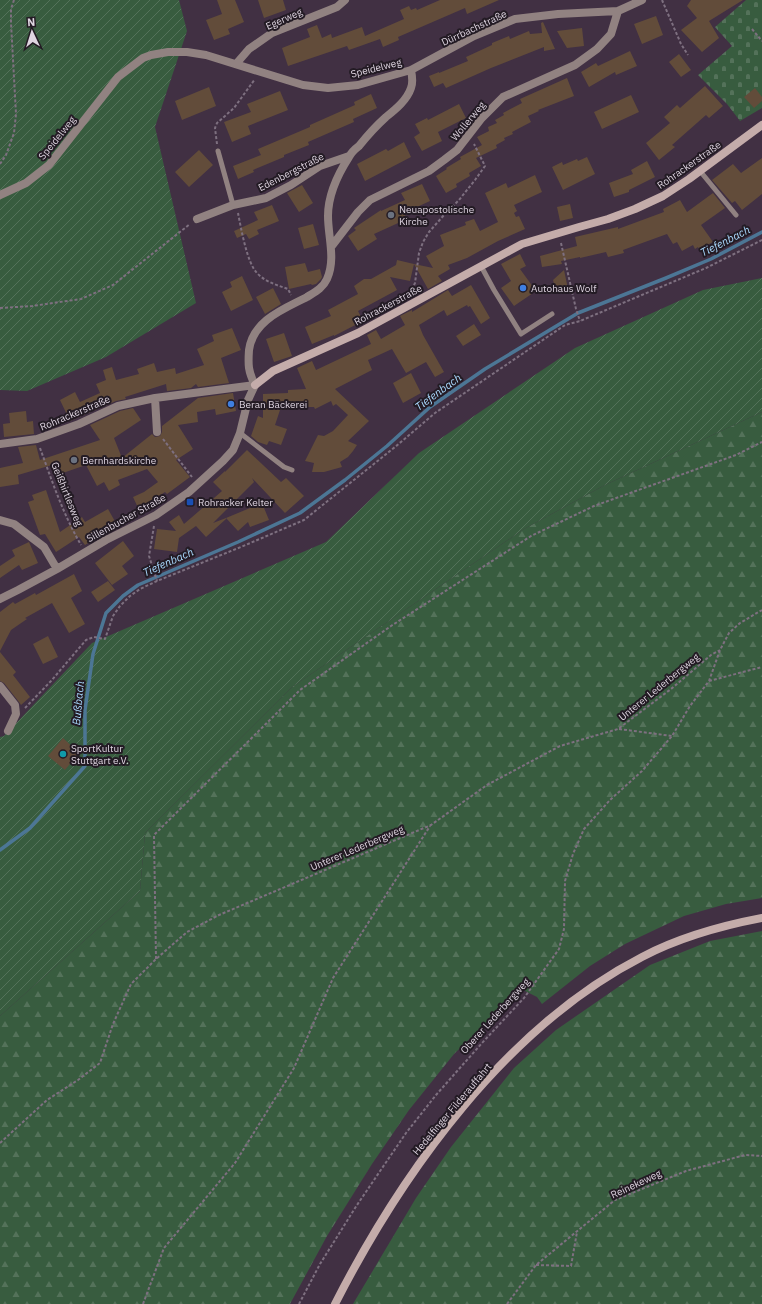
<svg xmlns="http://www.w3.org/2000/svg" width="762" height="1304" viewBox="0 0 762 1304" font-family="'IBM Plex Sans',sans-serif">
  <defs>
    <pattern id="forest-firs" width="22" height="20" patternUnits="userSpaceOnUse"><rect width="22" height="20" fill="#385c3f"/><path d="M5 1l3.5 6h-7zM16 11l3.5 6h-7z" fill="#54725a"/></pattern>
    <pattern id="cemetery-stones" width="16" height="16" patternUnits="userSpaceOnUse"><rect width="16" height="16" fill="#385c3f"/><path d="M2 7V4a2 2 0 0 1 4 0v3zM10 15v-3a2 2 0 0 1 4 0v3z" fill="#54725a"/></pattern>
    <pattern id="garden-furrows" width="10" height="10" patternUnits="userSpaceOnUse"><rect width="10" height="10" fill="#385c3f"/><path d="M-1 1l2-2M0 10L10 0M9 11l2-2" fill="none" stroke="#54725a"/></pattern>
  </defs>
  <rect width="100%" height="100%" fill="#413043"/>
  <path fill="url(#forest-firs)" d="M762 412V898L726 904 684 916 625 944 590 966 542 1004 537 997 521 989 454 1054 409 1110 372 1164 327 1236 290 1304H0V1016L140 891 145 833 292 687 524 529 605 485Z
    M762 931V1304H353L416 1198 451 1147 514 1068 556 1030 650 965 710 941Z"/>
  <path fill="url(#cemetery-stones)" d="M746 0H762V108L740 121 727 104 698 75 732 46 715 27Z"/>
  <path fill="url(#garden-furrows)" d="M0 0H179L187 31 180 52 143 59 180 52 155 127 196 303 106 357 27 391 0 390Z
    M762 278V412L605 485 524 529 292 687 145 833 140 891 0 1016V737L4 736 92 643 326 542 419 453 575 348 703 290Z"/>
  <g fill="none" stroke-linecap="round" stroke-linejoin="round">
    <path stroke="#4c7695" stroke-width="3.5" d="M0 850 30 828 85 766V710L93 654 106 613 123 596 138 585 238 542 300 513 345 480 387 446 430 407 485 369 578 313 666 278 711 259 762 232"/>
  </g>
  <path fill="#624c3a" d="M217 0H235L244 22 228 29 230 34 214 40 206 20 222 14Z
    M258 0H283L286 10 264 18Z
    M440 0H499L467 14 465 8 398 37 399 40 383 47 380 39 349 50 347 46 288 66 282 48 310 37 307 29 317 25 322 38 331 34 332 38 362 27 365 36 404 19 400 10 409 6 411 10 416 8 417 10Z
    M691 0H743L709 21 719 38 702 52 681 30 697 18 687 6Z
    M656 16 663 35 642 44 634 24Z
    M543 22 555 49 544 51V47L491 68 446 88 443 83 434 87 429 76 439 72V73L468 61 466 57 492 45V43L509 36 510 39 529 31 530 34 542 33 541 23Z
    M582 28 584 46 567 48 557 31Z
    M630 51 637 66 616 75 615 72 589 87 581 72 596 63 598 66Z
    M679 54 691 70 681 77 669 62Z
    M567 78 574 96 538 110 539 111 528 116 531 122 512 132 513 134 504 138 505 140 496 145 497 148 476 158 481 166 469 173 470 176 456 184 457 187 446 193 436 176 447 169 446 168 461 159 460 157 482 145 477 137 489 131 488 127 497 123 495 120 504 115 503 113 522 103 520 99Z
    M705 86 723 106 709 118 706 115 672 145 675 147 659 160 646 143 670 123 664 117 677 105 680 108Z
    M209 87 216 106 182 120 175 101Z
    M755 88 762 97V101L754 108 744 97Z
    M280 91 288 110 248 126 251 134 232 142 224 122 251 112 247 104Z
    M371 94 377 108 353 119 354 122 308 142 309 145 284 155V157L253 170 254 172 238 179 233 166 261 155 258 149 310 127V125L355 105 354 102Z
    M631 95 639 112 602 129 594 112Z
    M459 104 466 118 438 132 442 141 422 151 414 137 420 133 415 124 427 118 428 120Z
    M404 142 411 157 365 181 357 164 386 149 388 151Z
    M199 150 213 165 189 187 175 172Z
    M587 157 595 174 563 190 552 167 562 162 563 165 577 159 578 161Z
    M762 158V194L742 210 735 201 732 203 712 180 733 164 741 173Z
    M647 161 655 177 629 190V192L614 197 609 183 633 174 631 170Z
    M535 175 542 192 514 205 517 211 514 213 516 217 519 216 525 229 498 241 467 258 448 265 450 269 438 276 442 281 428 289 414 264 433 268 426 256 444 246 440 235 466 225 465 222 474 219 480 231 498 222 485 193 506 183 508 188Z
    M422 184 430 201 404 213 407 219 374 234 377 239 358 251 348 236 356 230 354 228 381 210V211L405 200 401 193Z
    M302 185 313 203 299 212 287 193Z
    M713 193 725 208 701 225 713 242 699 249 698 247 695 249 693 245 682 251 677 242 673 244 667 234 623 250 624 253 608 257 606 252 580 258V257L561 261 562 264 542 267 540 256 577 246 575 237 618 227V229L664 212 663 209 680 200 687 212Z
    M570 204 573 218 560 221 557 207Z
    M272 205 279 221 257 230 259 234 249 239 246 234 237 238 234 231 258 220 254 212Z
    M313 224 319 245 304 249 298 228Z
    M520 254 526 266 520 269 536 291 514 306 501 288 511 281 501 264Z
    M397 260 414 264 410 281 390 277 397 290 358 311 363 321 334 336V335L312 344 305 327 331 316 328 310 358 294 354 286 364 279H371L396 265Z
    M305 263 308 272 320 269 322 277 321 279 316 284 312 285 311 284 289 289 285 267Z
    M564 270 568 289 556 291 553 280Z
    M242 276 253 300 231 311 222 292 232 287 230 282Z
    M471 285 490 318 481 324 470 306 468 307 467 305 447 316 444 310 419 325 423 335 444 372 435 377 426 362 406 373 392 349 368 360 372 370 335 389 369 421 348 441 357 445 353 451 348 457 340 462 342 467 324 472H312L314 463 305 461 318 435 324 436 333 431 348 415 336 404 333 406 331 401 315 409 314 407H286V410H280L275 425 287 429 281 445 269 441 267 445 258 442 251 436 258 416 263 418V394L288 393V390L306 389 297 368 312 361 316 370 371 344 367 335 376 330 381 339 405 325 400 316 412 310V312L448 290 452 296Z
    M273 288 281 304 265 314 256 297Z
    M474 324 481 335 463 346 456 336Z
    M232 328 241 350 221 358 229 383 198 387 196 384 191 388 167 391 166 384 125 397 126 399 116 401 70 421 60 400 75 392 80 402 100 393 96 384 106 380 103 370 112 367 116 380 139 374 137 369 154 363 157 372 175 368 176 374 204 365 197 349 214 341 212 335Z
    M284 333 292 356 274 362 266 339Z
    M411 373 421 393 403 403 393 383Z
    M233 393 236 411 216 415 215 409 197 412 198 422 178 425 193 449 176 460 190 477 167 494 165 492 151 501 153 504 140 512 133 497 144 492 158 482 147 469 118 480 120 485 109 491 104 482 97 486 86 465 60 474 59 471 55 472 52 465 18 475 19 484 0 487V468L23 463 18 447 36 445 40 460 100 440 90 425 120 411 133 408 141 420 114 438 122 458 152 434 155 437 160 436 162 432V426L198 398Z
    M26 411 27 422 33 421 34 434 4 437 3 424 10 423 9 413Z
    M247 450 281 482 286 478 304 496 285 513 252 478 254 482 213 523 226 518V519L206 537 196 526 179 538 177 552 154 549 157 529 176 531 169 522 179 515 184 524 206 505 222 491 213 482 225 471V472Z
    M46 490 60 532 82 517 85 522 108 509 117 525 95 537 96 538 85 545 79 537 56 552 45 534 40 535 28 502 34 500 32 495Z
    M262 503 269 520 250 527 248 522 238 531 226 518Z
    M123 541 134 556 122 566 128 574 112 585 95 563Z
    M29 542 38 563 22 570 19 565 0 578V566L15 556 12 550Z
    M74 574 82 591 71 598 85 624 69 633 52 603 25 618 27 619 11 630 0 651V612L13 602 15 604 35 593 36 595Z
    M108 581 115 590 98 602 91 592Z
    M48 636 58 657 43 664 33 644Z
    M0 652 16 672 13 675 30 697 21 705 19 702 4 683 0 681Z
    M63 738 79 753 65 770 48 756Z"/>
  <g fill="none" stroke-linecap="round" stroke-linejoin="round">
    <path stroke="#7e7080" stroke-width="2" stroke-dasharray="3 2" stroke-linecap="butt" d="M662 0 681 44 688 55
      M752 29 762 41
      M217 144 215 128 217 123 234 108 255 79
      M0 164 6 155 14 133 16 114 11 23V9L14 0
      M238 213C241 228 247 263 257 273 265 282 277 285 288 289L291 295
      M561 243 576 309 580 321
      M400 299 412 289 415 283 419 253 423 242 429 232 444 215 459 200 475 180 485 166 474 144
      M0 308 32 306 81 299 113 285 190 224
      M163 439 192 477
      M40 448C52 481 63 514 81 545
      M154 526 149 556 157 581
      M709 681 762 667
      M25 708 51 681 86 640 94 637 105 639 113 616 120 606 130 596 140 589 157 581 241 547 304 520 395 447 435 413 565 325 580 321 706 268 762 240
      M619 729 672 736
      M156 959 154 835 300 690 391 626 531 536 594 506 736 455 762 442
      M0 1143 47 1100 78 1080 100 1063 113 1024 131 984 156 959 187 932 219 915 431 825 487 785 560 746 618 729 671 689 711 655 720 650
      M536 1265 571 1266 577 1232
      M143 1304 164 1248 235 1163 294 1068 333 978 430 826
      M299 1304 320 1264 357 1205 406 1133 436 1095 482 1043 524 998 559 949 564 929 565 881 573 854 584 829 610 800 642 771 672 736 690 706 709 681 720 650 729 633 740 623 762 610
      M507 1304 536 1265 615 1200 686 1171 745 1155 762 1156"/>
    <path stroke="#918281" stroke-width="5" d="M218 151 233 205
      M700 171 736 215
      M481 266 494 290 521 334 552 314
      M240 433 284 467 292 470"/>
    <path stroke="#918281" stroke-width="8" d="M236 64 249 49 272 33 337 7 345 0
      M0 195 26 183 49 165 118 77 143 58 151 55 168 52H187L206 55 303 85 328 88 358 85 411 70 474 36 515 19 558 14 618 11 642 0
      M197 219 233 205 266 198 291 185 320 166 349 156
      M331 247 358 212 370 200 429 171 444 160 457 150 481 119 503 97 575 65 597 49 611 34 618 11
      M255 385C248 371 248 365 249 350 253 320 284 309 307 297 315 292 323 288 327 279 336 259 328 237 328 216 328 196 338 174 349 157 351 153 355 149 359 146 367 136 376 126 386 117 396 109 407 100 411 88 413 83 412 75 411 70
      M155 398 157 432
      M0 444 37 439 79 424 118 406 155 398 255 385
      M0 520 14 524 44 547 57 569
      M0 599 18 590 57 569 106 540 156 515 189 492 223 461 233 450 240 433 248 400 255 385
      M0 686 15 705 16 714 8 731"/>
    <path stroke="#c4acaa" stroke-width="8" d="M255 385 273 371 358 333 522 244 579 227 608 219 635 209 663 196 689 179 762 125
      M335 1304C403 1171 506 1027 642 957 680 937 720 926 762 918"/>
  </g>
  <g fill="#6b7280" stroke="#231b24" stroke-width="1.5">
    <circle cx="391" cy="215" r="4"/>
    <circle cx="74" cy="460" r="4"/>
  </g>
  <g fill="#3f7fe0" stroke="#231b24" stroke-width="1.5">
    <circle cx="523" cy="288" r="4"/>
    <circle cx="231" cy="404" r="4"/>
  </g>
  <rect fill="#1a4fb4" stroke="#231b24" stroke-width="1.5" x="186" y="498" width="8" height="8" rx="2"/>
  <circle fill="#0f9aa8" stroke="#231b24" stroke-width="1.5" cx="63" cy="754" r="4"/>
  <g text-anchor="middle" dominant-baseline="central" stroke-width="4" stroke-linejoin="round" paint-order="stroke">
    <g font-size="10" fill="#dfd5e1" stroke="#231b24">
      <text transform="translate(284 19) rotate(-24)">Egerweg</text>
      <text transform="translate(474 28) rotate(-25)">Dürrbachstraße</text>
      <text transform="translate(376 68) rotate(-14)">Speidelweg</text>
      <text transform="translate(468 121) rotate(-50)">Wollerweg</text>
      <text transform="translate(57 138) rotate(-51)">Speidelweg</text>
      <text transform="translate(689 165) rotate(-35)">Rohrackerstraße</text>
      <text transform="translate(291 172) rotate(-27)">Edenbergstraße</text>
      <text transform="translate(388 305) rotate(-28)">Rohrackerstraße</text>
      <text transform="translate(75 413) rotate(-23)">Rohrackerstraße</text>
      <text transform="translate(67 494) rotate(68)">Geißhirtlesweg</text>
      <text transform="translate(126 518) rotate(-29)">Sillenbucher Straße</text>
      <text transform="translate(659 687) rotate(-39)">Unterer Lederbergweg</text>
      <text transform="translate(357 848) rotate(-23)">Unterer Lederbergweg</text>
      <text transform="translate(495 1016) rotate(-48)">Oberer Lederbergweg</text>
      <text transform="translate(452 1109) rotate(-50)">Hedelfinger Filderauffahrt</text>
      <text transform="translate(636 1184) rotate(-25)">Reinekeweg</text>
    </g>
    <g font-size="10" fill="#dfd5e1" stroke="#231b24" text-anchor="start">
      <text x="399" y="209">Neuapostolische<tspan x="399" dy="12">Kirche</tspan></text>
      <text x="531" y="288">Autohaus Wolf</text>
      <text x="239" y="404">Beran Bäckerei</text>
      <text x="82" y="460">Bernhardskirche</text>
      <text x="198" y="502">Rohracker Kelter</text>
      <text x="71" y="748">SportKultur<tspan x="71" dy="12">Stuttgart e.V.</tspan></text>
    </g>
    <g font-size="11" font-style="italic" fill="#aadaff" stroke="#231b24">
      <text transform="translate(725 241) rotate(-27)">Tiefenbach</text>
      <text transform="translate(438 392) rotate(-36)">Tiefenbach</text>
      <text transform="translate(168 562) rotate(-24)">Tiefenbach</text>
      <text transform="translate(78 703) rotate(-85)">Bußbach</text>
    </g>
  </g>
  <g transform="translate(32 32) rotate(356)" stroke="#231b24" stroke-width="3" paint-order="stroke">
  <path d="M0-3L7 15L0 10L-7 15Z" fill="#dfd5e1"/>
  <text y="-6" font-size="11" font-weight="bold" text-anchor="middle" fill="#dfd5e1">N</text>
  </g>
</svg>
